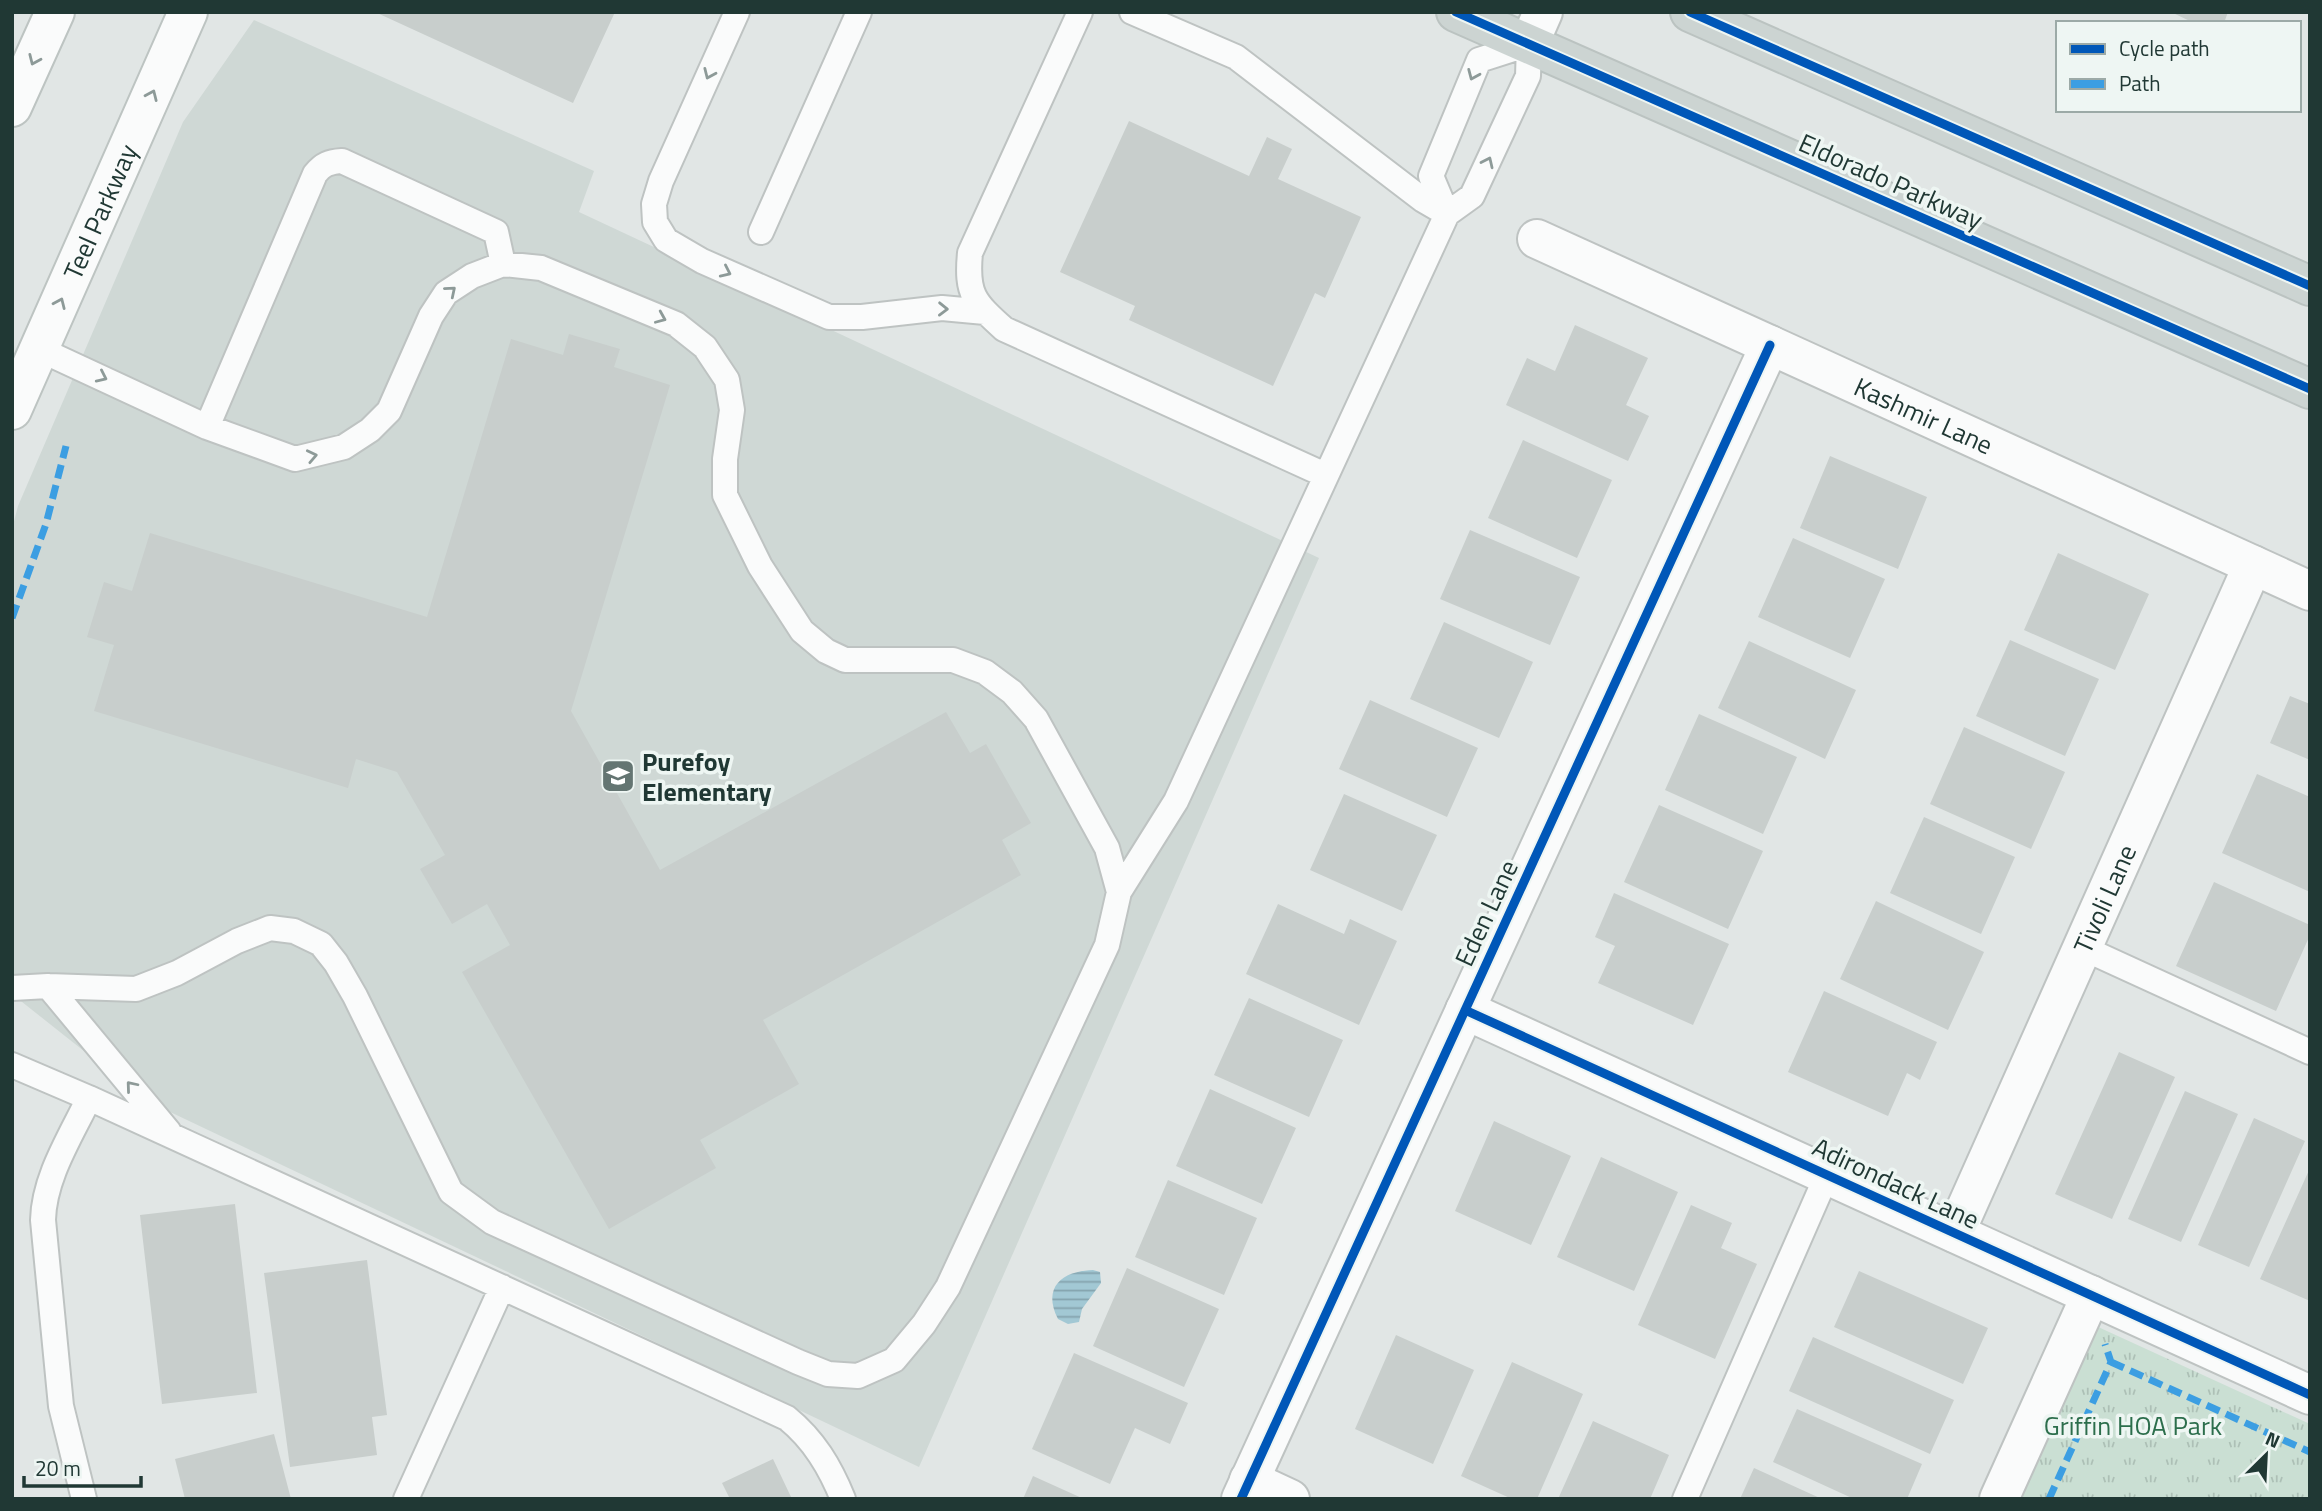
<svg xmlns="http://www.w3.org/2000/svg" width="2322" height="1511" viewBox="0 0 2322 1511" font-family="'Titillium Web',sans-serif">
  <defs>
    <pattern id="grass-tufts" width="24" height="20" patternUnits="userSpaceOnUse" patternTransform="scale(1.75)"><rect width="24" height="20" fill="#cadfd3"/><path d="M3 7l-1-3M5 7V3M7 7l1-3M15 17l-1-3M17 17v-4M19 17l1-3" fill="none" stroke="#adc0b6"/></pattern>
    <pattern id="water-rules" width="6" height="5" patternUnits="userSpaceOnUse" patternTransform="scale(1.75)"><rect width="6" height="5" fill="#a2c8d4"/><path d="M0 2.5h6" fill="none" stroke="#84a3ad"/></pattern>
  </defs>
  <rect width="100%" height="100%" fill="#e1e6e5"/>
  <path fill="#cfd8d5" d="M254 20 594 171 579 212 1319 558 919 1467 147 1101 12 994V529L18 506 183 122Z"/>
  <path fill="url(#grass-tufts)" d="M2096 1326 2310 1424V1499H2019Z"/>
  <path fill="url(#water-rules)" d="M1093 1270 1100 1272 1101 1283 1082 1309 1079 1322 1068 1324 1058 1319C1042 1287 1062 1271 1093 1270Z"/>
  <path fill="#c8cecc" d="M375 12H615L573 103Z
    M2171 12H2228L2224 23H2194Z
    M1129 121 1249 176 1267 137 1292 149 1278 179 1361 217 1325 298 1315 293 1273 386 1129 320 1135 306 1060 272Z
    M1575 325 1648 358 1626 405 1649 416 1628 461 1506 405 1527 358 1555 371Z
    M569 334 620 349 614 367 670 385 571 711 660 870 946 712 970 753 986 744 1031 823 1002 840 1021 875 763 1020 799 1084 700 1140 716 1168 609 1229 462 972 510 945 487 904 452 924 420 869 445 855 397 772 356 759 348 788 94 711 114 645 87 637 104 582 132 591 150 533 427 617 511 339 563 355Z
    M1523 440 1612 480 1577 558 1488 518Z
    M1830 456 1927 497 1898 569 1800 528Z
    M1470 530 1580 577 1550 645 1440 599Z
    M1793 538 1885 579 1850 658 1758 617Z
    M2058 553 2149 594 2115 670 2024 630Z
    M1444 622 1533 662 1499 738 1410 699Z
    M2010 640 2099 679 2065 756 1976 716Z
    M1749 641 1856 690 1825 759 1718 708Z
    M2290 696 2310 704V760L2270 743Z
    M1370 700 1478 748 1447 817 1339 769Z
    M1699 714 1797 757 1763 834 1665 790Z
    M1964 727 2065 772 2031 849 1930 804Z
    M2257 774 2310 797V892L2222 853Z
    M1344 794 1437 835 1402 911 1310 870Z
    M1659 805 1763 851 1728 929 1624 882Z
    M1924 817 2015 857 1981 934 1890 893Z
    M2214 882 2310 925V935L2276 1011 2176 966Z
    M1614 893 1729 944 1693 1025 1598 983 1615 946 1595 937Z
    M1876 901 1984 952 1948 1030 1840 979Z
    M1278 904 1344 934 1350 919 1397 941 1359 1025 1246 974Z
    M1824 991 1937 1042 1920 1080 1907 1073 1888 1116 1788 1072Z
    M1249 998 1343 1040 1309 1117 1214 1075Z
    M2119 1052 2175 1077 2112 1219 2055 1194Z
    M1210 1089 1296 1128 1262 1204 1176 1166Z
    M2185 1091 2238 1114 2181 1242 2128 1219Z
    M2254 1118 2305 1141 2249 1267 2198 1245Z
    M1494 1121 1571 1156 1531 1245 1455 1211Z
    M1601 1157 1678 1192 1634 1291 1557 1257Z
    M2310 1168V1301L2260 1279Z
    M1168 1180 1257 1218 1224 1295 1135 1257Z
    M235 1204 257 1393 162 1404 140 1215Z
    M1691 1205 1732 1223 1721 1248 1757 1264 1715 1359 1638 1325Z
    M367 1260 387 1415 372 1417 377 1455 290 1467 264 1273Z
    M1127 1268 1219 1309 1184 1387 1093 1346Z
    M1859 1271 1988 1328 1963 1384 1834 1327Z
    M1396 1335 1474 1370 1433 1464 1355 1429Z
    M1813 1337 1954 1400 1930 1454 1789 1391Z
    M1074 1353 1188 1403 1170 1444 1135 1428 1110 1484 1032 1449Z
    M1512 1362 1583 1394 1537 1499H1512L1461 1476Z
    M1797 1409 1922 1464 1907 1499H1854L1773 1462Z
    M1593 1421 1669 1455 1650 1499H1558Z
    M274 1434 291 1499H185L175 1459Z
    M773 1459 792 1499H730L722 1483Z
    M1754 1468 1822 1499H1740Z
    M1033 1476 1084 1499H1023Z"/>
  <g fill="none" stroke-linecap="round" stroke-linejoin="round">
    <g stroke="#bec3c2" stroke-width="28">
      <path id="service" d="M737 12 661 181 654 204 655 222 666 240 702 261 829 317H862L942 308 985 312
        M1080 12 970 253C966 294 974 302 1004 329L1325 475
        M1132 12 1236 57 1423 200 1447 214
        M761 232 859 12
        M207 427 315 174C323 164 329 162 342 161L496 232 503 264
        M1119 892 1176 801 1447 214 1472 196 1528 76 1529 44 1479 60 1431 176 1447 214
        M2083 948 2310 1052
        M48 986 169 1132
        M12 988 48 986 136 989 177 973 237 941 270 928 294 931 321 944 336 963 355 996 451 1192 492 1222 798 1362 828 1374 858 1376 894 1360 924 1324 948 1287 1107 945 1119 892 1107 848 1036 719 1012 692 985 672 953 660H845L826 651 802 631 760 566 725 495V459L732 410 727 380 705 347 676 324 541 268 503 264 472 276 446 293 431 316 389 411 370 430 344 447 295 459 207 427 39 349
        M12 1065 89 1098 787 1418C814 1440 830 1467 843 1499
        M84 1499 61 1406 43 1220C44 1177 71 1136 89 1098
        M406 1499 502 1287
        M1685 1499 1827 1175"/>
    </g>
    <g stroke="#bec3c2" stroke-width="42">
      <g id="minor">
        <path d="M1529 44 1543 12"/>
        <path id="s1" d="M1537 239 2310 591"/>
        <path d="M1465 1010 2310 1395"/>
        <path id="s2" d="M1955 1233 2253 565"/>
        <path d="M1249 1480 1290 1499"/>
        <path d="M1241 1499 1770 345"/>
        <path d="M1999 1499 2091 1295"/>
      </g>
    </g>
    <g stroke="#bdc4c2" stroke-width="42">
      <g id="secondary">
        <path d="M12 107 55 12"/>
        <path id="s3" d="M12 410 188 12"/>
      </g>
    </g>
    <g stroke="#bbc3c1" stroke-width="42">
      <path id="primary" d="M1456 12 2310 389
        M1690 12 2310 286"/>
    </g>
    <use href="#service" stroke="#fafbfb" stroke-width="24"/>
    <use href="#minor" stroke="#fafbfb" stroke-width="38"/>
    <use href="#secondary" stroke="#fafbfb" stroke-width="38"/>
    <use href="#primary" stroke="#ccd4d2" stroke-width="38"/>
    <path stroke="#3c9ee2" stroke-width="7" stroke-dasharray="14 7" stroke-linecap="butt" d="M12 618 46 524 66 446
      M2111 1362 2310 1452
      M2049 1499 2111 1362 2105 1344"/>
    <g stroke="#eef6f3" stroke-width="13">
      <path id="cycleway" d="M1456 12 2310 389
        M1690 12 2310 286
        M1465 1010 2310 1395
        M1241 1499 1770 345"/>
    </g>
    <use href="#cycleway" stroke="#0057b8" stroke-width="9"/>
  </g>
  <defs><path id="oneway-chevron" d="M-2-3.5L2.5 0L-2 3.5" fill="none" stroke-width="1.6" stroke-linecap="round" stroke-linejoin="round" transform="scale(1.75)"/></defs>
  <g stroke="#8d9a98">
    <use href="#oneway-chevron" transform="translate(34 60) rotate(114)"/>
    <use href="#oneway-chevron" transform="translate(709 74) rotate(114)"/>
    <use href="#oneway-chevron" transform="translate(1473 75) rotate(113)"/>
    <use href="#oneway-chevron" transform="translate(152 95) rotate(-66)"/>
    <use href="#oneway-chevron" transform="translate(1488 162) rotate(-65)"/>
    <use href="#oneway-chevron" transform="translate(726 272) rotate(25)"/>
    <use href="#oneway-chevron" transform="translate(451 291) rotate(-40)"/>
    <use href="#oneway-chevron" transform="translate(60 303) rotate(-66)"/>
    <use href="#oneway-chevron" transform="translate(943 309) rotate(1)"/>
    <use href="#oneway-chevron" transform="translate(661 318) rotate(23)"/>
    <use href="#oneway-chevron" transform="translate(102 377) rotate(25)"/>
    <use href="#oneway-chevron" transform="translate(312 456) rotate(-12)"/>
    <use href="#oneway-chevron" transform="translate(131 1086) rotate(-130)"/>
  </g>
  <defs>
    <g id="school-square" transform="scale(1.75)"><rect x="-9" y="-9" width="18" height="18" rx="4" fill="#647572" stroke="#eef6f3"/><path d="M0-5L7-2L0 1L-7-2ZM-4 1L0 2.5L4 1V4Q0 6-4 4Z" fill="#fff"/></g>
  </defs>
  <g fill-rule="evenodd">
    <use href="#school-square" x="618" y="776"/>
  </g>
  <g text-anchor="middle" dominant-baseline="central" stroke-width="7" stroke-linejoin="round" paint-order="stroke">
    <g font-size="26" fill="#203834" stroke="#eef6f3">
      <text transform="translate(1891 181) rotate(24)">Eldorado Parkway</text>
      <text stroke="none"><textPath href="#s3" startOffset="217">Teel Parkway</textPath></text>
      <text stroke="none"><textPath href="#s1" startOffset="425">Kashmir Lane</textPath></text>
      <text stroke="none"><textPath href="#s2" startOffset="366">Tivoli Lane</textPath></text>
      <text transform="translate(1486 913) rotate(-65)">Eden Lane</text>
      <text transform="translate(1896 1183) rotate(25)">Adirondack Lane</text>
    </g>
    <g font-size="26" font-weight="bold" fill="#203834" stroke="#eef6f3" text-anchor="start">
      <text x="642" y="761">Purefoy<tspan x="642" dy="30">Elementary</tspan></text>
    </g>
    <g font-size="26" fill="#2c6e4c" stroke="#eef6f3">
      <text x="2133" y="1425">Griffin HOA Park</text>
    </g>
  </g>
  <rect width="2322" height="1511" fill="none" stroke="#203834" stroke-width="28"/>
  <rect x="2056" y="21" width="245" height="91" fill="#eef6f3" stroke="#9caaa7" stroke-width="2"/>
  <rect x="2070" y="44" width="35" height="10" fill="#0057b8" stroke="#9caaa7" stroke-width="2"/>
  <text x="2119" y="56" font-size="21" fill="#203834">Cycle path</text>
  <rect x="2070" y="79" width="35" height="10" fill="#3c9ee2" stroke="#9caaa7" stroke-width="2"/>
  <text x="2119" y="91" font-size="21" fill="#203834">Path</text>
  <g transform="translate(2266 1455) rotate(24)" stroke="#eef6f3" stroke-width="5" paint-order="stroke">
  <path d="M0-5L12 26L0 18L-12 26Z" fill="#203834"/>
  <text y="-10" font-size="19" font-weight="bold" text-anchor="middle" fill="#203834">N</text>
  </g>
  <path d="M24 1476v10h117v-10" fill="none" stroke="#203834" stroke-width="3.5"/>
  <text x="35" y="1476" font-size="21" fill="#203834" stroke="#eef6f3" stroke-width="5" paint-order="stroke">20 m</text>
</svg>
